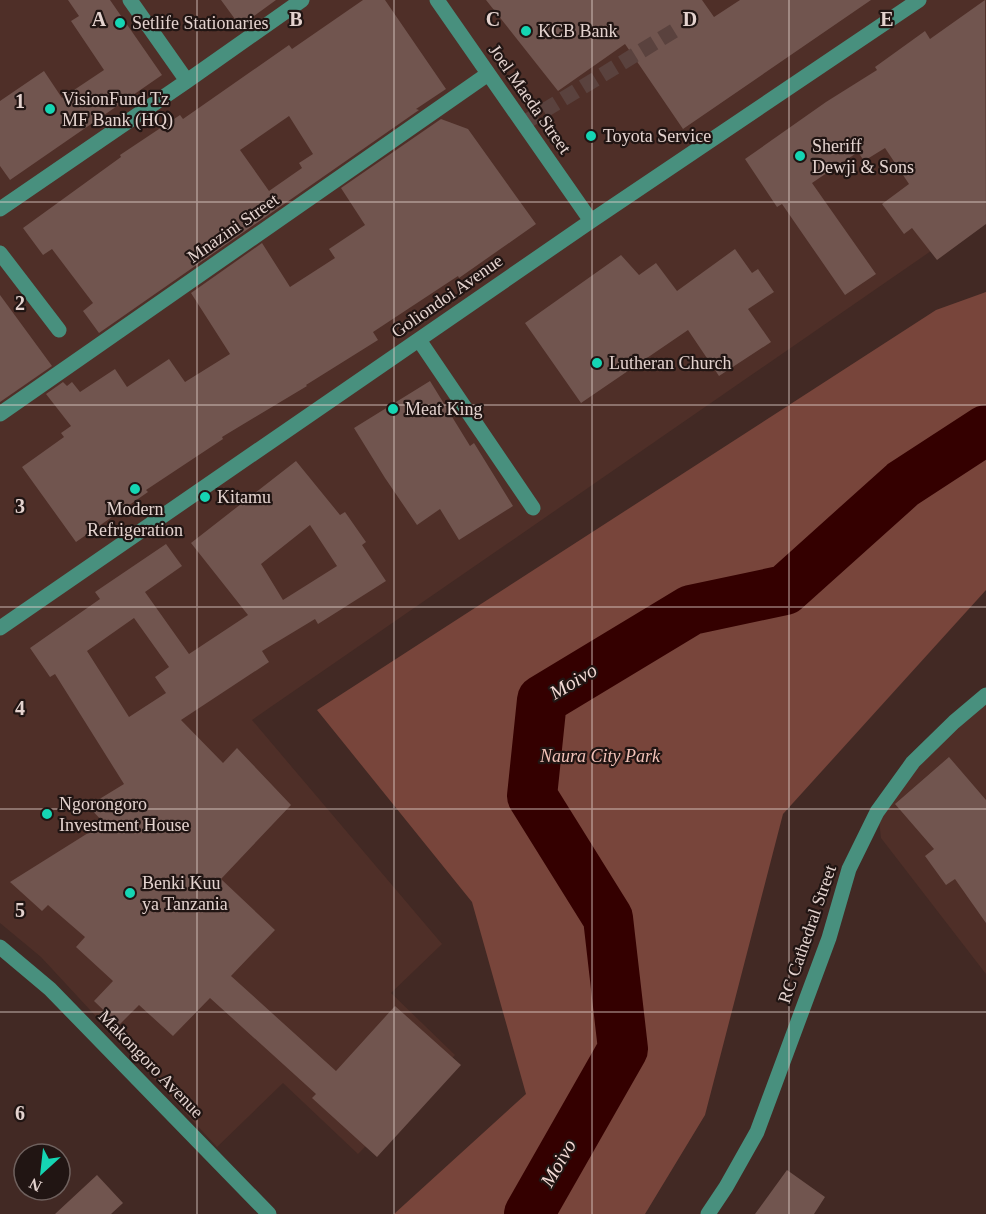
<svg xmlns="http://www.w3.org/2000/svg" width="986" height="1214" viewBox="0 0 986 1214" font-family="Georgia,serif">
  <rect width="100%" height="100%" fill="#422924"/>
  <path fill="#4f2f28" d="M0 0H986V213L252 720 442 944 391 993 455 1055 358 1154 283 1083 217 1147 41 957 0 923Z
    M986 703V974L881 838 879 820 902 784 952 731Z"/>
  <path fill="#78453b" d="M986 292V590L783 814 705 1115 645 1214H394L526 1094 472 902 317 710 936 310Z"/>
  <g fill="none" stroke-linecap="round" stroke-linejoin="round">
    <path stroke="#340000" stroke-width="50" d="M529 1214 623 1049 608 918 532 796 542 700 691 610 785 590 903 484 986 430"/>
  </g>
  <path fill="#71554f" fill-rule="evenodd" d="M68 0H110L162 75 10 180 0 166V101L44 71 62 98 104 70 71 21 79 16Z
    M221 0H276L240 26Z
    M363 0H385L446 89 416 109 419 110 99 333 83 311 93 303 52 249 43 255 23 228 121 157 120 155 180 115 183 119 289 45 292 49ZM289 116 313 154 299 163 302 168 269 191 240 150Z
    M486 0H702L714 17 740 0H871L683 129 625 44 558 91Z
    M985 0 986 224 937 260 912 228 904 234 882 204 909 184 885 148 864 161 858 152 812 183 876 274 845 295 782 204 777 207 745 159 826 102 877 70 875 67 925 31 930 39Z
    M441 119 468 129 536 224 459 278 458 276 373 332 378 340 306 385 307 386 222 437 223 439 146 490 148 492 76 542 22 467 64 437 61 433 71 426 46 394 63 382 67 386 72 382 80 392 115 369 127 387 169 359 185 382 230 354 191 293 262 243 290 287 335 258 329 249 365 225 341 188Z
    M735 249 752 273 758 269 774 292 748 309 771 342 719 376 688 330 581 403 525 323 621 255 639 275 656 263 677 291Z
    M0 295 52 366 0 402Z
    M430 381 470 446 474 443 513 506 459 540 440 509 417 525 385 478 354 428Z
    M296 461 340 515 345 512 366 542 362 545 386 581 318 624 315 619 262 651 269 662 181 720 223 763 237 748 291 805 221 879 275 930 231 976 336 1071 395 1006 461 1065 377 1157 312 1098 316 1094 210 998 173 1036 139 1005 119 1025 94 1001 113 981 76 947 85 937 48 905 42 911 10 882 104 823 88 806 124 784 55 674 50 677 30 648 100 599 95 592 166 544 182 566 145 592 189 654 248 615 191 543ZM310 525 337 566 283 600 261 564ZM134 618 169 667 155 677 166 693 129 717 87 651Z
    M949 757 986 800V923L955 879 946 885 925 856 934 849 895 804Z
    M787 1170 825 1197 814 1214H755Z
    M97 1175 123 1203 111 1214H55Z"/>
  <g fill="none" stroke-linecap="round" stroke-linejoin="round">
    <path stroke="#5a423e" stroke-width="15" stroke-dasharray="15 8" stroke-linecap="butt" d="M524 123 677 29"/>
    <path stroke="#48907e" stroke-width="15" d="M130 0 187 81
      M437 0 591 221
      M0 209 187 81 302 0
      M0 253 59 330
      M419 340 533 508
      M0 414 488 74
      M0 628 591 221 919 0
      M0 947 50 989 269 1214
      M708 1214 726 1187 757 1132 829 938 849 869 877 812 913 762 954 722 986 695"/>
  </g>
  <path fill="none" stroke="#e4d3cf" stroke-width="1.5" stroke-opacity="0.55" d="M197 0V1214M394 0V1214M592 0V1214M789 0V1214M0 202H986M0 405H986M0 607H986M0 809H986M0 1012H986"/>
  <g fill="#15d5b3" stroke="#211513" stroke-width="2">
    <circle cx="120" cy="23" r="6"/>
    <circle cx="526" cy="31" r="6"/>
    <circle cx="50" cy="109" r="6"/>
    <circle cx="591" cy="136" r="6"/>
    <circle cx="800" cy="156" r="6"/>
    <circle cx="597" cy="363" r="6"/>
    <circle cx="393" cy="409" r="6"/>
    <circle cx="135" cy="489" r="6"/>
    <circle cx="205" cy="497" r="6"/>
    <circle cx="47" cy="814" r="6"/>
    <circle cx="130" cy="893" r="6"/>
  </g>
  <g text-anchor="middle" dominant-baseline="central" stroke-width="4.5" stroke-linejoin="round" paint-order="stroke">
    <g font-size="18" fill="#e4d3cf" stroke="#211513" text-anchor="start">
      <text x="132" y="23">Setlife Stationaries</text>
      <text x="538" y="31">KCB Bank</text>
      <text x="62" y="99">VisionFund Tz<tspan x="62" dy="21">MF Bank (HQ)</tspan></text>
      <text x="603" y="136">Toyota Service</text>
      <text x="812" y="146">Sheriff<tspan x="812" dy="21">Dewji &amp; Sons</tspan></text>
      <text x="609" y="363">Lutheran Church</text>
      <text x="405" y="409">Meat King</text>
      <text x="217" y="497">Kitamu</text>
      <text x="135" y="509" text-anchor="middle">Modern<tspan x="135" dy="21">Refrigeration</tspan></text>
      <text x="59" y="804">Ngorongoro<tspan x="59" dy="21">Investment House</tspan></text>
      <text x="142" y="883">Benki Kuu<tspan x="142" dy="21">ya Tanzania</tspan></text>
    </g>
    <g font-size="18" fill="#e4d3cf" stroke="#211513">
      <text transform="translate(530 99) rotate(55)">Joel Maeda Street</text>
      <text transform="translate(233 228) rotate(-35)">Mnazini Street</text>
      <text transform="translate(447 296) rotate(-35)">Goliondoi Avenue</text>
      <text transform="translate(807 934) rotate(-71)">RC Cathedral Street</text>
      <text transform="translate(151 1064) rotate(46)">Makongoro Avenue</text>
    </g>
    <g font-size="18" font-style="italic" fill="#f2c2b8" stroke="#211513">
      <text x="600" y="756">Naura City Park</text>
    </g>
    <g font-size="20" font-style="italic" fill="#f3dad5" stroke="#211513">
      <text transform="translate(573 681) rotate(-31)">Moivo</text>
      <text transform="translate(558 1163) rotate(-60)">Moivo</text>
    </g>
  </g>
  <g font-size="20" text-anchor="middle" font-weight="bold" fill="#e4d3cf" stroke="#211513" stroke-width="4.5" stroke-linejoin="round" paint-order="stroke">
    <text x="99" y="26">A</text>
    <text x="296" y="26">B</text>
    <text x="493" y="26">C</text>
    <text x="690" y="26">D</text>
    <text x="887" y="26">E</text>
    <text x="20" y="108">1</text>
    <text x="20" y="310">2</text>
    <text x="20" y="513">3</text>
    <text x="20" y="715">4</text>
    <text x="20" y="917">5</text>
    <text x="20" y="1120">6</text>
  </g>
  <g transform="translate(42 1172) rotate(207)"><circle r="28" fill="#211513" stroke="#6f615e" stroke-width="1.5"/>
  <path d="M0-4.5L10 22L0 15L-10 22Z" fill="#15d5b3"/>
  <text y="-9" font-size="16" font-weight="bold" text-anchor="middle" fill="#e4d3cf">N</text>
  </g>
</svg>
